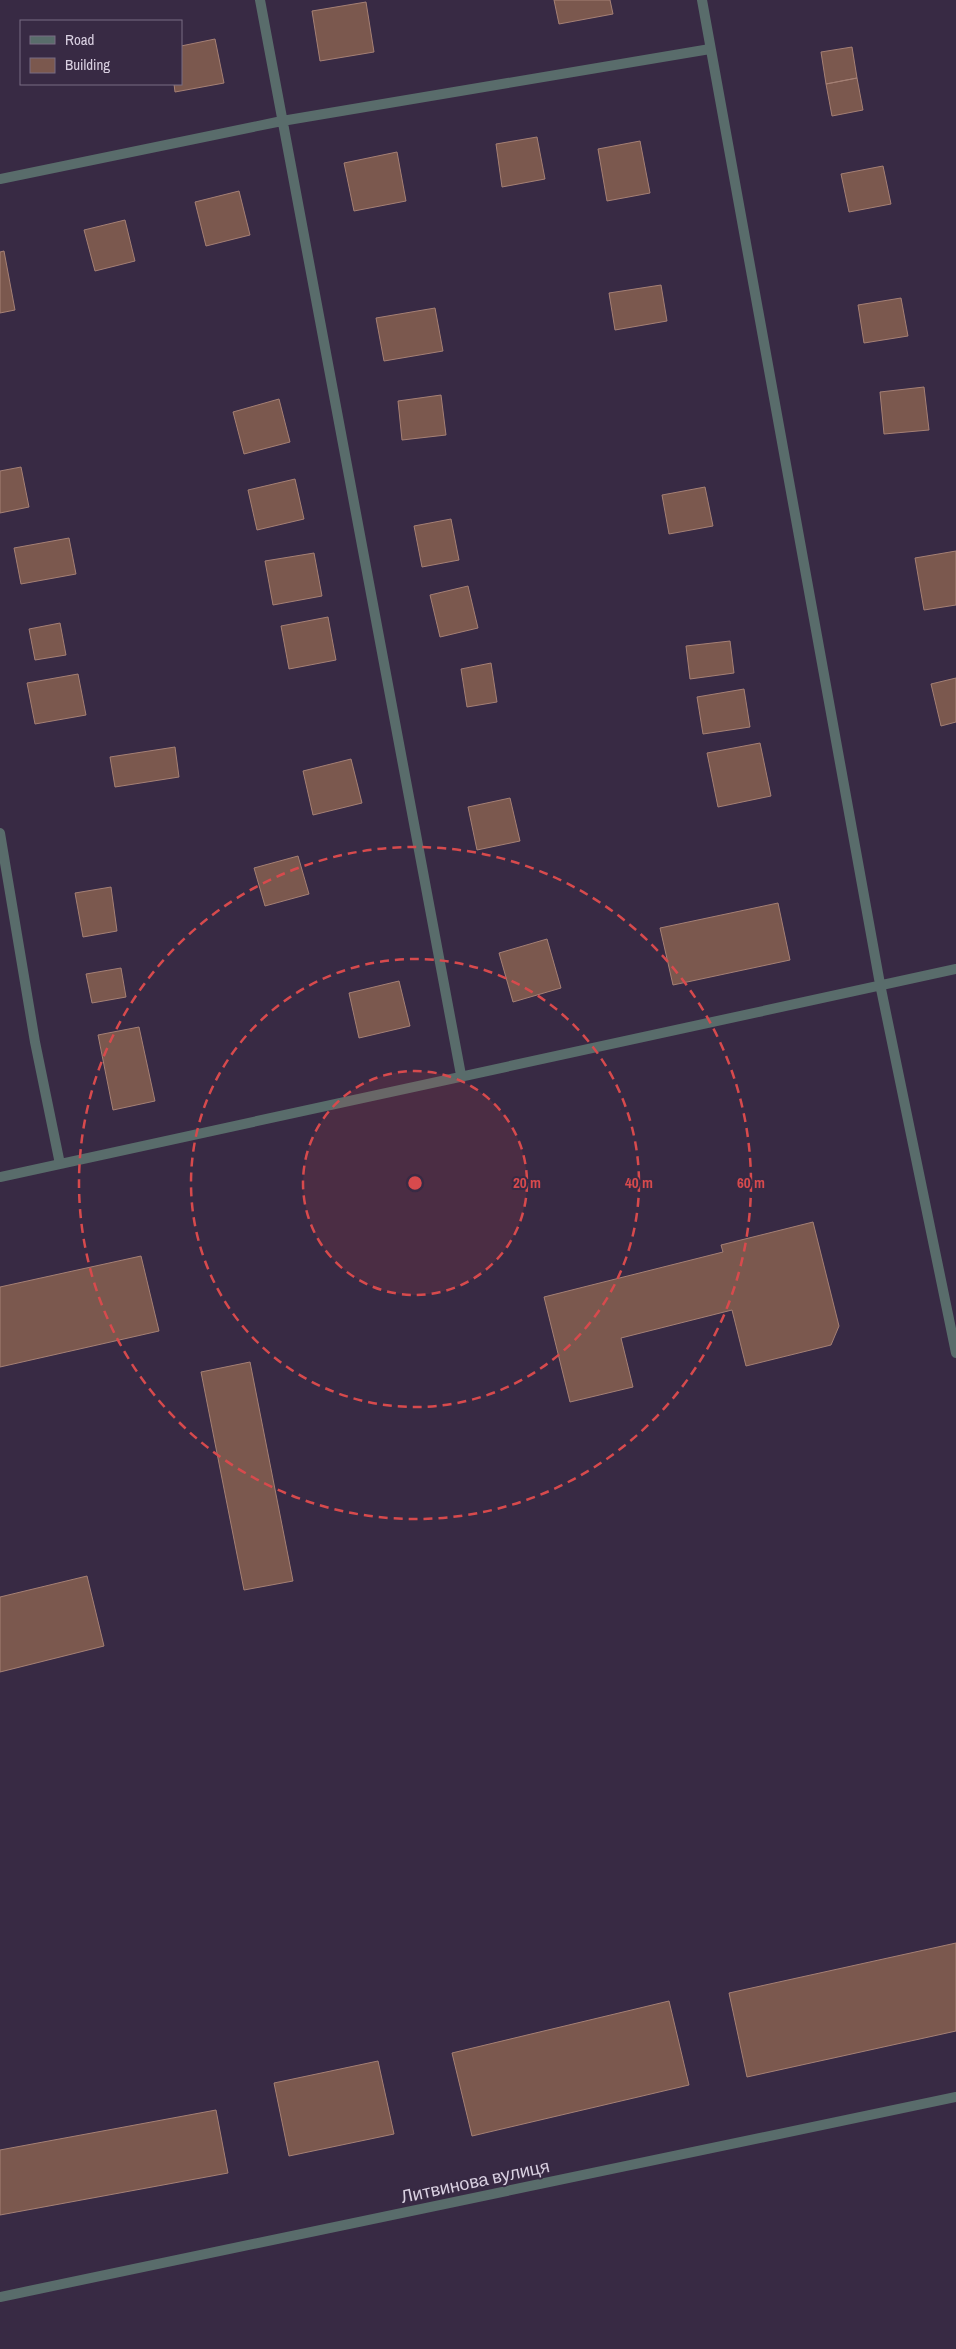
<svg xmlns="http://www.w3.org/2000/svg" width="956" height="2349" viewBox="0 0 956 2349" font-family="'Archivo Narrow',sans-serif">
  <rect width="100%" height="100%" fill="#382a44"/>
  <path fill="#7b584e" stroke="#a58075" d="M554 0H610L613 14 559 24Z
    M366 2 374 52 320 61 312 11Z
    M215 39 224 83 175 92 174 84H181V46Z
    M852 47 857 78 826 84 821 52Z
    M857 78 863 110 832 116 826 84Z
    M537 137 545 179 502 187 496 144Z
    M640 141 650 193 607 201 598 149Z
    M397 152 406 201 354 211 344 163Z
    M883 166 891 204 849 212 841 174Z
    M239 191 250 235 206 246 195 202Z
    M125 220 135 261 95 271 84 230Z
    M4 251 15 310 0 313V252Z
    M661 285 667 321 615 330 609 293Z
    M901 298 908 336 864 343 858 305Z
    M435 308 443 351 384 361 376 318Z
    M924 387 929 430 884 434 880 392Z
    M441 395 446 435 402 440 398 401Z
    M279 399 290 442 244 454 233 412Z
    M21 467 29 507 0 513V471Z
    M295 479 304 519 257 530 248 490Z
    M705 487 713 526 669 534 662 495Z
    M451 519 459 560 422 567 414 526Z
    M69 538 76 574 21 584 14 548Z
    M956 551V605L924 610 915 558Z
    M314 553 322 596 273 605 265 561Z
    M468 586 478 628 440 637 430 595Z
    M328 617 336 660 289 669 281 626Z
    M60 623 66 655 35 660 29 629Z
    M730 641 734 673 690 679 686 646Z
    M491 663 497 702 467 707 461 669Z
    M78 674 86 715 35 724 27 683Z
    M956 678V722L941 726 931 684Z
    M744 689 750 727 703 734 697 697Z
    M760 743 771 796 718 807 707 753Z
    M175 747 179 777 115 787 110 757Z
    M351 759 362 803 313 815 303 771Z
    M510 798 520 841 477 850 468 807Z
    M298 856 309 894 265 906 254 868Z
    M111 887 117 931 83 937 75 893Z
    M778 903 790 960 673 985 660 928Z
    M547 939 561 988 513 1002 499 953Z
    M121 968 126 997 92 1003 86 974Z
    M399 981 410 1026 359 1038 349 993Z
    M139 1027 155 1101 113 1110 98 1035Z
    M813 1222 839 1326 831 1345 746 1366 732 1310 621 1338 633 1387 570 1402 544 1297 723 1252 721 1245Z
    M141 1256 159 1331 0 1367V1287Z
    M250 1362 293 1581 244 1590 201 1372Z
    M87 1576 104 1646 0 1672V1597Z
    M956 1943V2031L747 2077 729 1993Z
    M669 2001 689 2085 472 2136 452 2053Z
    M378 2061 394 2134 289 2156 274 2083Z
    M216 2110 228 2173 0 2215V2150Z"/>
  <g fill="none" stroke-linecap="round" stroke-linejoin="round">
    <path stroke="#596c6b" stroke-width="10" d="M260 0 461 1075
      M702 0 880 984 956 1353
      M0 179 282 121 710 49
      M0 833 35 1042 60 1164
      M0 1177 956 969
      M0 2297 956 2097"/>
  </g>
  <circle cx="415" cy="1183" r="112" fill="#d74a4d" fill-opacity=".12"/>
  <g fill="none" stroke="#d74a4d" stroke-width="2.5" stroke-dasharray="9 6">
    <circle cx="415" cy="1183" r="112"/>
    <circle cx="415" cy="1183" r="224"/>
    <circle cx="415" cy="1183" r="336"/>
  </g>
  <g text-anchor="middle" dominant-baseline="central" stroke-width="4" stroke-linejoin="round" paint-order="stroke">
    <g font-size="18" fill="#d9d0e1" stroke="#382a44">
      <text transform="translate(475 2181) rotate(-12)">Литвинова вулиця</text>
    </g>
  </g>
  <circle cx="415" cy="1183" r="8" fill="#d74a4d" stroke="#382a44" stroke-width="2.5"/>
  <g font-size="15" text-anchor="middle" font-weight="bold" fill="#d74a4d" stroke="#382a44" stroke-width="4" stroke-linejoin="round" paint-order="stroke">
    <text x="527" y="1188">20 m</text>
    <text x="639" y="1188">40 m</text>
    <text x="751" y="1188">60 m</text>
  </g>
  <rect x="20" y="20" width="162" height="65" fill="#382a44" stroke="#786c83"/>
  <rect x="30" y="36" width="25" height="8" fill="#596c6b" stroke="#786c83"/>
  <text x="65" y="45" font-size="15" fill="#d9d0e1">Road</text>
  <rect x="30" y="58" width="25" height="15" fill="#7b584e" stroke="#786c83"/>
  <text x="65" y="70" font-size="15" fill="#d9d0e1">Building</text>
</svg>
